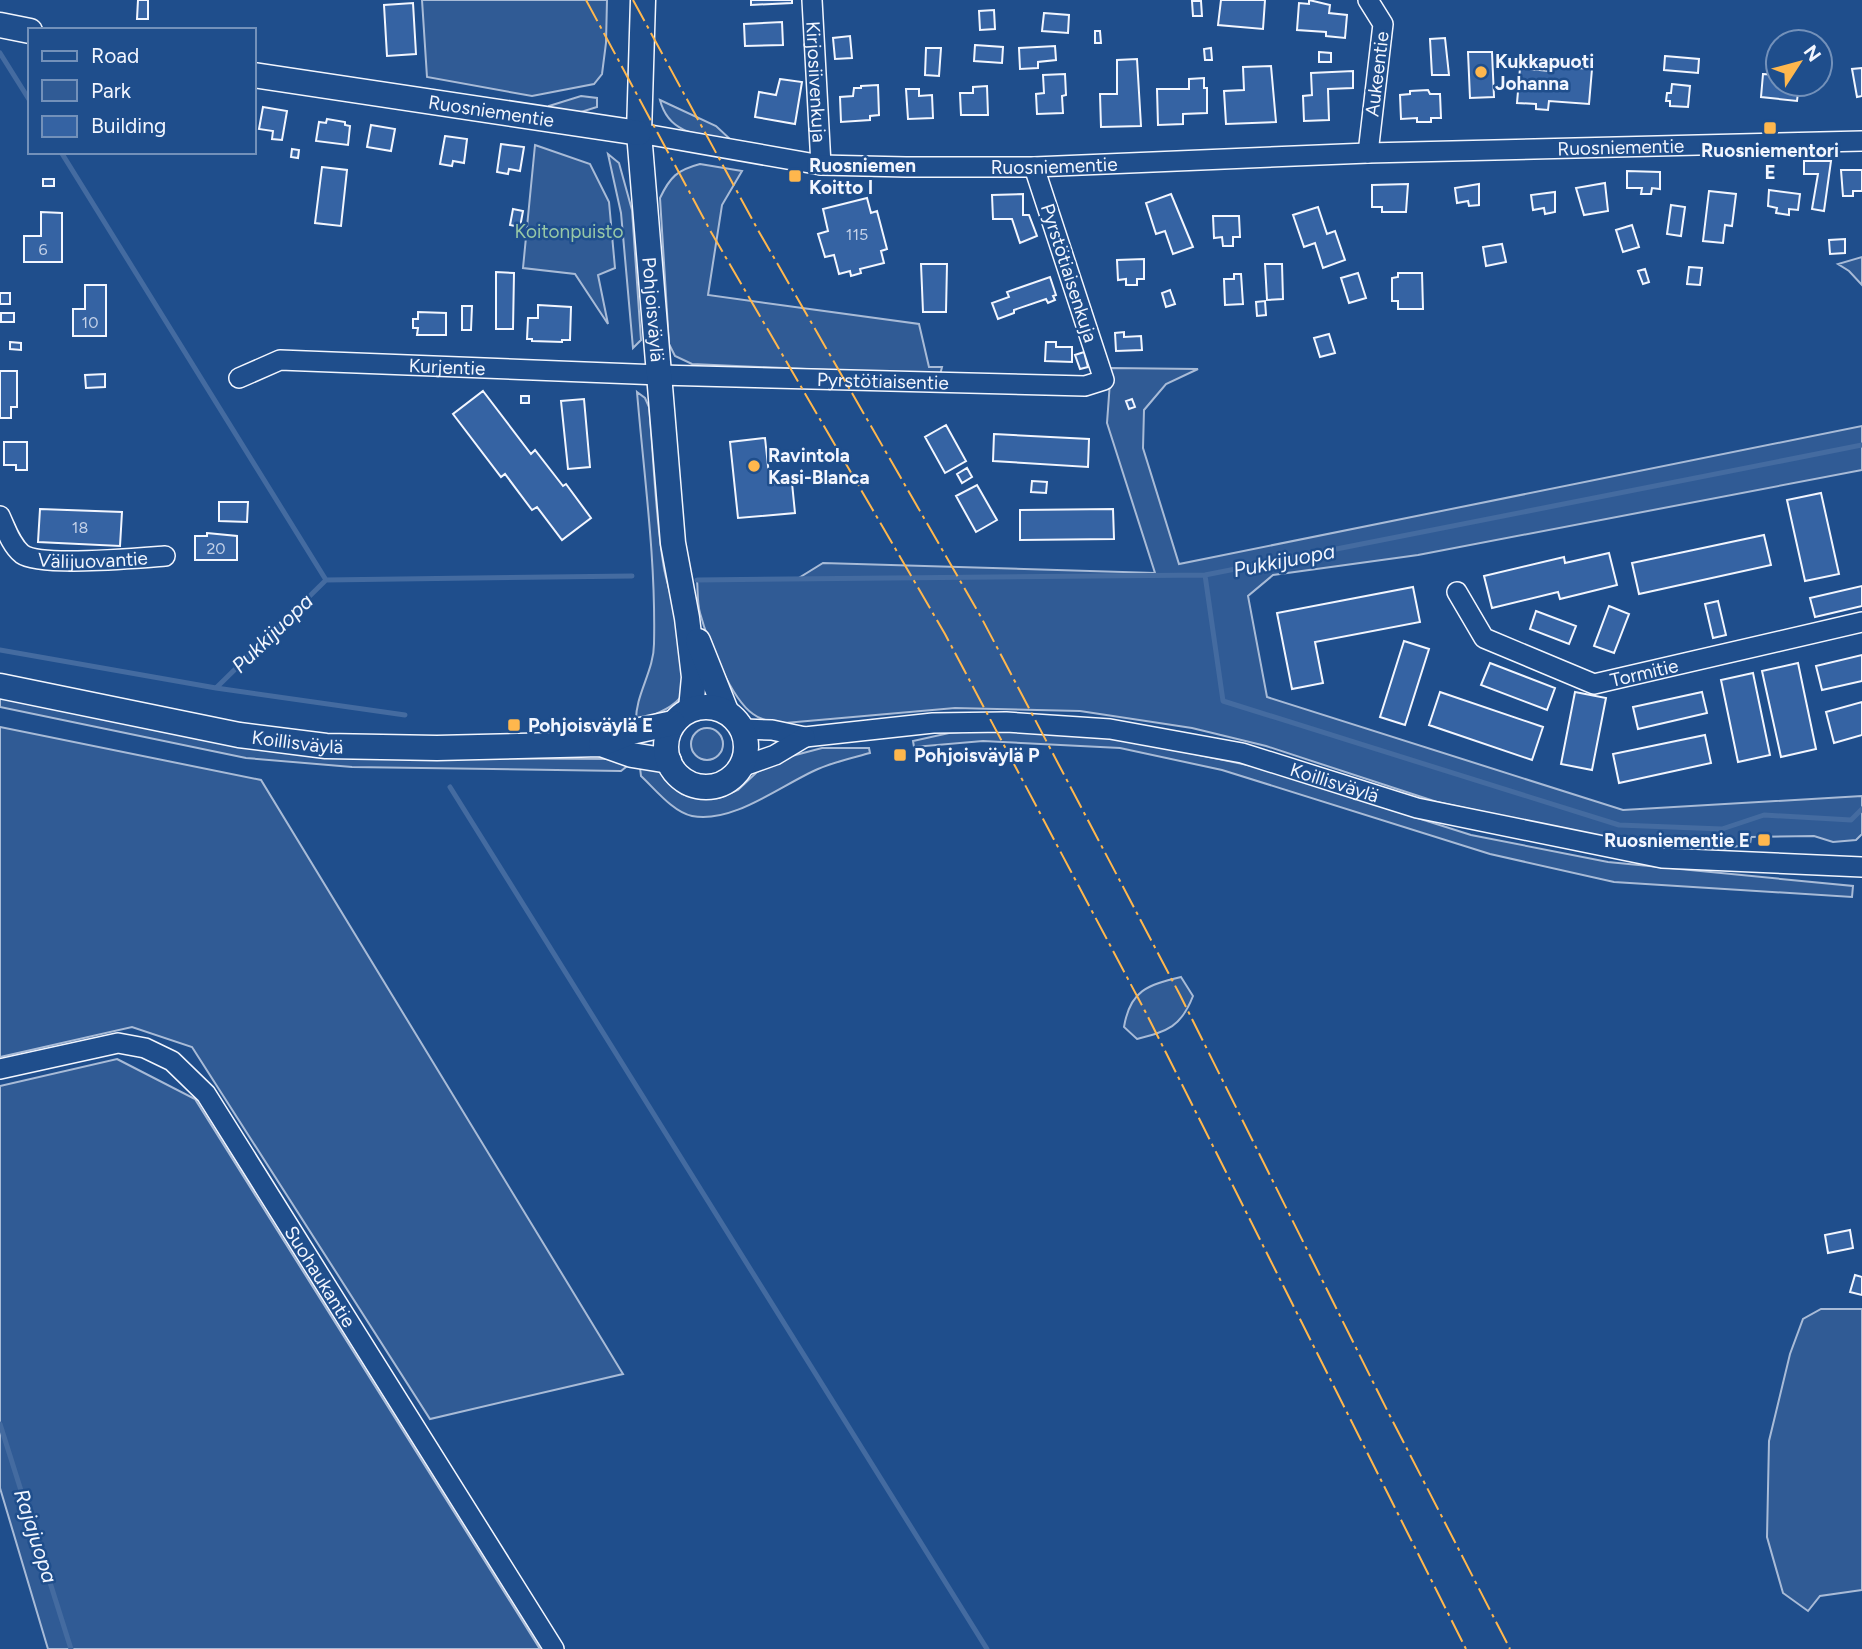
<svg xmlns="http://www.w3.org/2000/svg" width="1862" height="1649" viewBox="0 0 1862 1649" font-family="Figtree,sans-serif">
  <rect width="100%" height="100%" fill="#1f4e8c"/>
  <path fill="#305b95" stroke="#a8bbd7" stroke-width="2" d="M422 0H607L606 43 602 74 594 84 532 96 427 77Z
    M581 96 597 98V107L581 112H550L549 106Z
    M660 100 716 126 730 139C700 135 669 135 660 100Z
    M535 145 590 164 609 202 615 268 598 275 608 324 575 274 523 268Z
    M608 154 619 163 632 210 641 340 633 348 621 213Z
    M700 164 742 171 722 205 708 295 919 324 929 367H942L940 375 692 364 675 356 669 344 660 198C670 177 677 170 700 164Z
    M1862 257V285L1849 271 1838 264Z
    M1111 368 1198 369 1166 384 1144 410 1143 448 1179 564 1862 426V470L1418 555 1273 575 1248 596 1267 697 1623 810 1862 796V834L1856 840 1833 842 1814 836 1751 837 1750 844 1722 849 1603 838 1437 802 1266 746 1192 728 1080 711 955 708 785 723C774 722 762 721 753 714 731 699 707 639 700 613 697 602 698 590 697 580L797 579 823 563 1155 573 1107 423Z
    M637 392 645 398 649 407C654 460 655 516 664 568 669 595 693 662 687 685 681 707 655 714 636 722 635 695 654 671 654 644 656 560 644 476 637 392Z
    M0 696 350 758 627 759 626 767 621 771 352 767 246 758 0 707Z
    M0 727 261 780 623 1374 430 1419 192 1047 132 1027 0 1057Z
    M691 744a16 16 0 1 1 32 0a16 16 0 1 1-32 0Z
    M989 730 1113 737 1257 767 1471 835 1608 862 1853 886 1852 897 1614 882 1490 854 1222 770 1120 748 983 741 914 747 913 741 949 733Z
    M822 748H869L870 753C852 758 834 762 818 769 781 785 733 824 692 816 673 812 655 789 641 776L639 759 656 766 669 783 682 794 700 799 719 798 738 790 757 772 788 757Z
    M1181 977 1193 996C1181 1027 1168 1031 1137 1039L1124 1027C1130 990 1148 985 1181 977Z
    M117 1059 195 1099 540 1649H48L0 1488V1086Z
    M1821 1309H1862V1590L1820 1596 1808 1611 1783 1593 1767 1537 1769 1441 1790 1354 1803 1319Z"/>
  <g fill="none" stroke-linecap="round" stroke-linejoin="round">
    <path stroke="#446ba0" stroke-width="5" d="M0 53 30 101
      M61 152 326 580
      M1205 575 1223 701 1619 825 1722 829 1764 815 1851 820 1862 809
      M697 580 1205 575 1862 445
      M0 650 216 688 326 580 632 576
      M216 688 405 715
      M450 787 987 1649
      M0 1424 71 1649"/>
  </g>
  <path fill="#3563a3" stroke="#f2f6ff" stroke-width="2" d="M138 0H148V19H137Z
    M751 0H792V3L751 5Z
    M1221 0H1265L1263 29 1218 25Z
    M1309 0 1330 5 1329 13 1347 15 1345 38 1326 36V32L1297 30 1299 3 1309 4Z
    M1192 1H1201L1202 16H1193Z
    M413 3 416 54 387 56 384 5Z
    M994 10 995 29 980 30 979 11Z
    M1044 13 1069 15 1068 33 1042 31Z
    M782 22 783 45 745 46 744 24Z
    M1095 31H1100L1101 43H1095Z
    M850 36 852 58 835 59 833 38Z
    M1445 38 1449 75H1432L1430 39Z
    M975 45 1003 47 1002 63 974 61Z
    M1055 46 1056 60 1038 62V68L1020 69 1019 48Z
    M926 48H941L939 76 925 75Z
    M1211 48 1212 60H1205L1204 49Z
    M1319 52 1331 53V62H1319Z
    M1468 52H1492L1494 97 1470 98Z
    M1665 56 1699 59 1698 73 1664 70Z
    M1137 59 1141 126 1101 127 1100 94H1117V60Z
    M1271 66 1276 122 1226 124 1224 91 1244 90 1243 67Z
    M1550 66 1592 69 1589 104 1549 101 1548 110 1536 109V104L1517 103 1520 68 1549 71Z
    M1862 68V96L1857 97 1852 69Z
    M1353 71V88L1328 89 1329 120 1304 121 1303 96 1312 95 1311 73Z
    M1065 74 1066 95 1062 96 1063 113 1037 114 1036 94 1044 93 1043 75Z
    M1763 74 1778 75V84H1799L1797 101 1761 97Z
    M1204 78V88H1207V113L1183 114V124L1158 125 1157 89H1189V79Z
    M780 79 802 82 795 124 755 117 759 92 776 95Z
    M1672 84 1690 86 1688 107 1670 106V101H1666L1667 93H1671Z
    M878 85 879 115 870 116V120L841 122 840 97 853 96 854 88H861V86Z
    M987 86 988 115H961L960 93H973V87Z
    M906 89H919V96L932 95 933 118 908 119Z
    M1428 90 1430 94H1440L1441 118H1431V122H1417V118L1401 119 1400 95 1410 94V91Z
    M263 107 287 111 282 140 272 139 273 131 259 129Z
    M327 119 345 122V125L350 126 348 145 316 141 319 122 326 123Z
    M371 125 395 129 391 151 367 147Z
    M445 136 467 139 464 163 453 161 452 166 440 164Z
    M501 144 524 147 520 171 509 169 508 174 497 172Z
    M292 149 299 150 298 158 291 157Z
    M1804 161H1831L1824 211 1812 209 1818 174H1804Z
    M322 167 347 170 341 226 315 223Z
    M1841 170H1862V191H1853V196H1843Z
    M1627 171 1660 172V189L1652 188 1651 194H1641L1642 188H1627Z
    M43 179H54V186H43Z
    M1605 183 1608 211 1584 215 1576 188Z
    M1408 184 1406 212H1382V207H1372V185Z
    M1479 184V205L1469 206 1468 201 1457 203 1455 188Z
    M1769 190 1800 194 1798 210 1789 209V215L1776 213 1777 208 1768 206Z
    M1709 191 1736 194 1732 226 1725 225 1723 243 1703 241Z
    M1555 192V212L1545 214 1544 208 1533 210 1531 195Z
    M1023 194V215H1029L1037 236 1020 243 1012 219H993L992 195Z
    M1171 194 1193 247 1173 254 1165 231 1156 234 1146 203Z
    M867 198 871 213 877 211 887 249 881 251 884 263 860 269 861 273 851 276 850 271 839 274 834 255 825 257 818 234 828 231 823 209Z
    M1671 205 1685 207 1681 236 1667 234Z
    M1318 207 1327 234 1335 231 1345 260 1323 268 1315 243 1304 247 1293 215Z
    M513 209 523 211 520 227 510 225Z
    M41 212 62 213V262H24V236H41Z
    M1213 216H1239L1240 237H1233V246H1223L1222 237 1214 238Z
    M1632 225 1639 247 1623 252 1616 230Z
    M1845 239V253L1830 254 1829 240Z
    M1502 244 1506 262 1486 266 1483 247Z
    M1144 259V279H1137V285H1126V279L1118 280 1117 260Z
    M921 264H947L946 312H923Z
    M1265 264H1282L1283 299 1267 300Z
    M1689 267 1702 268 1700 285 1687 284Z
    M1645 269 1649 282 1643 284 1638 271Z
    M496 272 514 273 513 329H496Z
    M1358 273 1366 298 1349 303 1341 278Z
    M1398 273H1422L1423 309H1398V301H1392V278L1398 277Z
    M1234 274H1241L1243 304 1225 305 1224 279H1234Z
    M1050 277 1056 295 1053 296 1055 300 1048 303 1046 299 1014 310V313L998 319 992 303 1009 297 1007 292Z
    M85 285H106V336H73V309H85Z
    M1170 290 1175 304 1166 307 1162 293Z
    M0 293H10V304H0Z
    M1265 301 1266 315 1257 316 1256 302Z
    M538 305 571 307 570 340H562V342L532 341V339H527L528 318H538Z
    M462 306H472L471 330H462Z
    M418 312 446 313V335H417L418 328H413V319H418Z
    M1 313H14V322H1Z
    M1124 332V337L1141 336 1142 350 1116 351 1115 333Z
    M1329 334 1335 353 1320 357 1314 338Z
    M10 342 21 343V350L10 349Z
    M1046 342H1056V347H1072V362L1045 361Z
    M1084 352 1088 367 1080 369 1075 355Z
    M0 371H17V407H11V418H0Z
    M105 374V387L86 388 85 375Z
    M483 391 531 454 535 450 563 486 566 484 591 518 562 540 537 507 532 510 505 474 501 477 453 414Z
    M521 396H529V403H521Z
    M584 399 590 467 568 469 561 401Z
    M1132 399 1135 407 1129 409 1126 401Z
    M946 425 966 461 945 473 925 437Z
    M994 434 1089 439 1088 467 993 461Z
    M765 438 770 484 792 483 795 513 738 518 730 442Z
    M4 442H27V470H16V465H4Z
    M967 468 972 477 962 483 957 474Z
    M1032 481 1047 482 1046 493 1031 492Z
    M977 485 997 520 976 532 956 496Z
    M1821 493 1839 574 1805 581 1787 500Z
    M219 502H248L247 522 219 521Z
    M40 509 122 512 120 546 38 542Z
    M1113 509 1114 539 1020 540V510Z
    M207 533 237 536V560H195V536H207Z
    M1764 535 1771 565 1639 594 1632 563Z
    M1609 553 1617 585 1560 599 1558 592 1492 608 1484 576 1564 557 1565 563Z
    M1862 586V606L1815 617 1810 598Z
    M1413 587 1420 622 1315 642 1323 683 1292 689 1277 613Z
    M1718 601 1726 635 1713 638 1705 604Z
    M1609 606 1629 614 1614 653 1594 646Z
    M1536 611 1576 626 1569 644 1530 629Z
    M1404 641 1429 649 1405 725 1380 717Z
    M1862 655V681L1822 690 1816 666Z
    M1490 663 1555 688 1547 710 1481 685Z
    M1798 663 1816 749 1781 757 1762 671Z
    M1753 673 1770 755 1738 762 1721 680Z
    M1440 692 1543 727 1532 760 1429 725Z
    M1575 692 1606 698 1592 770 1561 764Z
    M1702 692 1707 713 1638 729 1633 707Z
    M1862 702V735L1834 743 1826 712Z
    M1705 735 1711 763 1619 783 1613 754Z
    M1850 1230 1853 1248 1828 1253 1825 1235Z
    M1855 1275 1862 1277V1295L1850 1292Z"/>
  <g fill="none" stroke-linecap="round" stroke-linejoin="round">
    <g stroke="#f2f6ff" stroke-width="22">
      <g id="minor">
        <path id="s1" d="M812 0 821 165"/>
        <path d="M1368 0 1383 24 1368 153"/>
        <path id="s2" d="M639 133 821 165 906 167H1034L1368 153 1862 141"/>
        <path id="s3" d="M239 378 280 360 660 375 1085 386 1104 380 1034 167"/>
        <path id="s4" d="M0 516C6 529 11 545 22 554 40 567 139 558 165 556"/>
        <path id="s5" d="M1457 592 1484 638 1594 684 1862 622"/>
        <path id="s6" d="M743 729 772 730 805 737 933 723 1006 722 1110 729 1242 753 1417 808 1662 858 1862 867"/>
        <path d="M741 767 775 755 805 737"/>
        <path id="s7" d="M0 1069 118 1043 145 1048 172 1061 206 1094 554 1649"/>
      </g>
    </g>
    <g stroke="#f2f6ff" stroke-width="27">
      <g id="major">
        <path id="s8" d="M643 0 639 133 673 543 687 618 694 677 691 709"/>
        <path d="M0 25 30 31"/>
        <path id="s9" d="M254 75 639 133"/>
        <path d="M698 641 726 711"/>
        <path id="s10" d="M0 686 239 735 326 746 437 748 601 744 632 755 669 761"/>
        <circle cx="706" cy="747" r="40"/>
        <path d="M601 744 631 732 673 723"/>
      </g>
    </g>
    <use href="#minor" stroke="#1f4e8c" stroke-width="19"/>
    <use href="#major" stroke="#1f4e8c" stroke-width="24"/>
    <path stroke="#ffb74d" stroke-width="2" stroke-dasharray="24 5 3.5 5" stroke-linecap="butt" d="M586 0 711 232 945 634 1146 1013 1466 1649
      M633 0 758 230 981 617 1180 995 1388 1412 1510 1649"/>
  </g>
  <g fill="#ffb74d" stroke="#1f4e8c" stroke-width="2.5">
    <circle cx="1481" cy="72" r="7"/>
    <rect x="1763" y="121" width="14" height="14" rx="3.5"/>
    <rect x="788" y="169" width="14" height="14" rx="3.5"/>
    <circle cx="754" cy="466" r="7"/>
    <rect x="507" y="718" width="14" height="14" rx="3.5"/>
    <rect x="893" y="748" width="14" height="14" rx="3.5"/>
    <rect x="1757" y="833" width="14" height="14" rx="3.5"/>
  </g>
  <g text-anchor="middle" dominant-baseline="central" stroke-width="5" stroke-linejoin="round" paint-order="stroke">
    <g font-size="16" fill="#c3d1e8">
      <text x="857" y="234">115</text>
      <text x="43" y="249">6</text>
      <text x="90" y="322">10</text>
      <text x="80" y="527">18</text>
      <text x="216" y="548">20</text>
    </g>
    <g font-size="19" font-weight="bold" fill="#f2f6ff" stroke="#1f4e8c" text-anchor="start">
      <text x="1495" y="61">Kukkapuoti<tspan x="1495" dy="22">Johanna</tspan></text>
      <text x="1770" y="150" text-anchor="middle">Ruosniementori<tspan x="1770" dy="22">E</tspan></text>
      <text x="809" y="165">Ruosniemen<tspan x="809" dy="22">Koitto I</tspan></text>
      <text x="768" y="455">Ravintola<tspan x="768" dy="22">Kasi-Blanca</tspan></text>
      <text x="528" y="725">Pohjoisväylä E</text>
      <text x="914" y="755">Pohjoisväylä P</text>
      <text x="1750" y="840" text-anchor="end">Ruosniementie E</text>
    </g>
    <g font-size="19" fill="#f2f6ff" stroke="#1f4e8c">
      <text transform="translate(1377 74) rotate(-83)">Aukeentie</text>
      <text stroke="none"><textPath href="#s1" startOffset="82">Kirjosiivenkuja</textPath></text>
      <text stroke="none"><textPath href="#s9" startOffset="240">Ruosniementie</textPath></text>
      <text stroke="none"><textPath href="#s2" startOffset="985">Ruosniementie</textPath></text>
      <text stroke="none"><textPath href="#s2" startOffset="418">Ruosniementie</textPath></text>
      <text transform="translate(1069 273) rotate(72)">Pyrstötiaisenkuja</text>
      <text stroke="none"><textPath href="#s8" startOffset="310">Pohjoisväylä</textPath></text>
      <text stroke="none"><textPath href="#s3" startOffset="212">Kurjentie</textPath></text>
      <text stroke="none"><textPath href="#s3" startOffset="648">Pyrstötiaisentie</textPath></text>
      <text stroke="none"><textPath href="#s4" startOffset="116">Välijuovantie</textPath></text>
      <text stroke="none"><textPath href="#s5" startOffset="224">Tormitie</textPath></text>
      <text stroke="none"><textPath href="#s10" startOffset="303">Koillisväylä</textPath></text>
      <text stroke="none"><textPath href="#s6" startOffset="600">Koillisväylä</textPath></text>
      <text stroke="none"><textPath href="#s7" startOffset="441">Suohaukantie</textPath></text>
    </g>
    <g font-size="19" fill="#97c8a6" stroke="#1f4e8c">
      <text x="569" y="231">Koitonpuisto</text>
    </g>
    <g font-size="21" font-style="italic" fill="#f2f6ff" stroke="#1f4e8c">
      <text transform="translate(1284 560) rotate(-11)">Pukkijuopa</text>
      <text transform="translate(272 633) rotate(-44)">Pukkijuopa</text>
      <text transform="translate(36 1536) rotate(72)">Rajajuopa</text>
    </g>
  </g>
  <rect x="28" y="28" width="228" height="126" fill="#1f4e8c" stroke="#7391ba" stroke-width="2"/>
  <rect x="42" y="51" width="35" height="10" fill="#1f4e8c" stroke="#7391ba" stroke-width="2"/>
  <text x="91" y="63" font-size="21" fill="#f2f6ff">Road</text>
  <rect x="42" y="80" width="35" height="21" fill="#305b95" stroke="#7391ba" stroke-width="2"/>
  <text x="91" y="98" font-size="21" fill="#f2f6ff">Park</text>
  <rect x="42" y="116" width="35" height="21" fill="#3563a3" stroke="#7391ba" stroke-width="2"/>
  <text x="91" y="133" font-size="21" fill="#f2f6ff">Building</text>
  <g transform="translate(1799 63) rotate(54)"><circle r="33" fill="#1f4e8c" stroke="#7391ba" stroke-width="2"/>
  <path d="M0-5L12 26L0 18L-12 26Z" fill="#ffb74d"/>
  <text y="-10" font-size="19" font-weight="bold" text-anchor="middle" fill="#f2f6ff">N</text>
  </g>
</svg>
